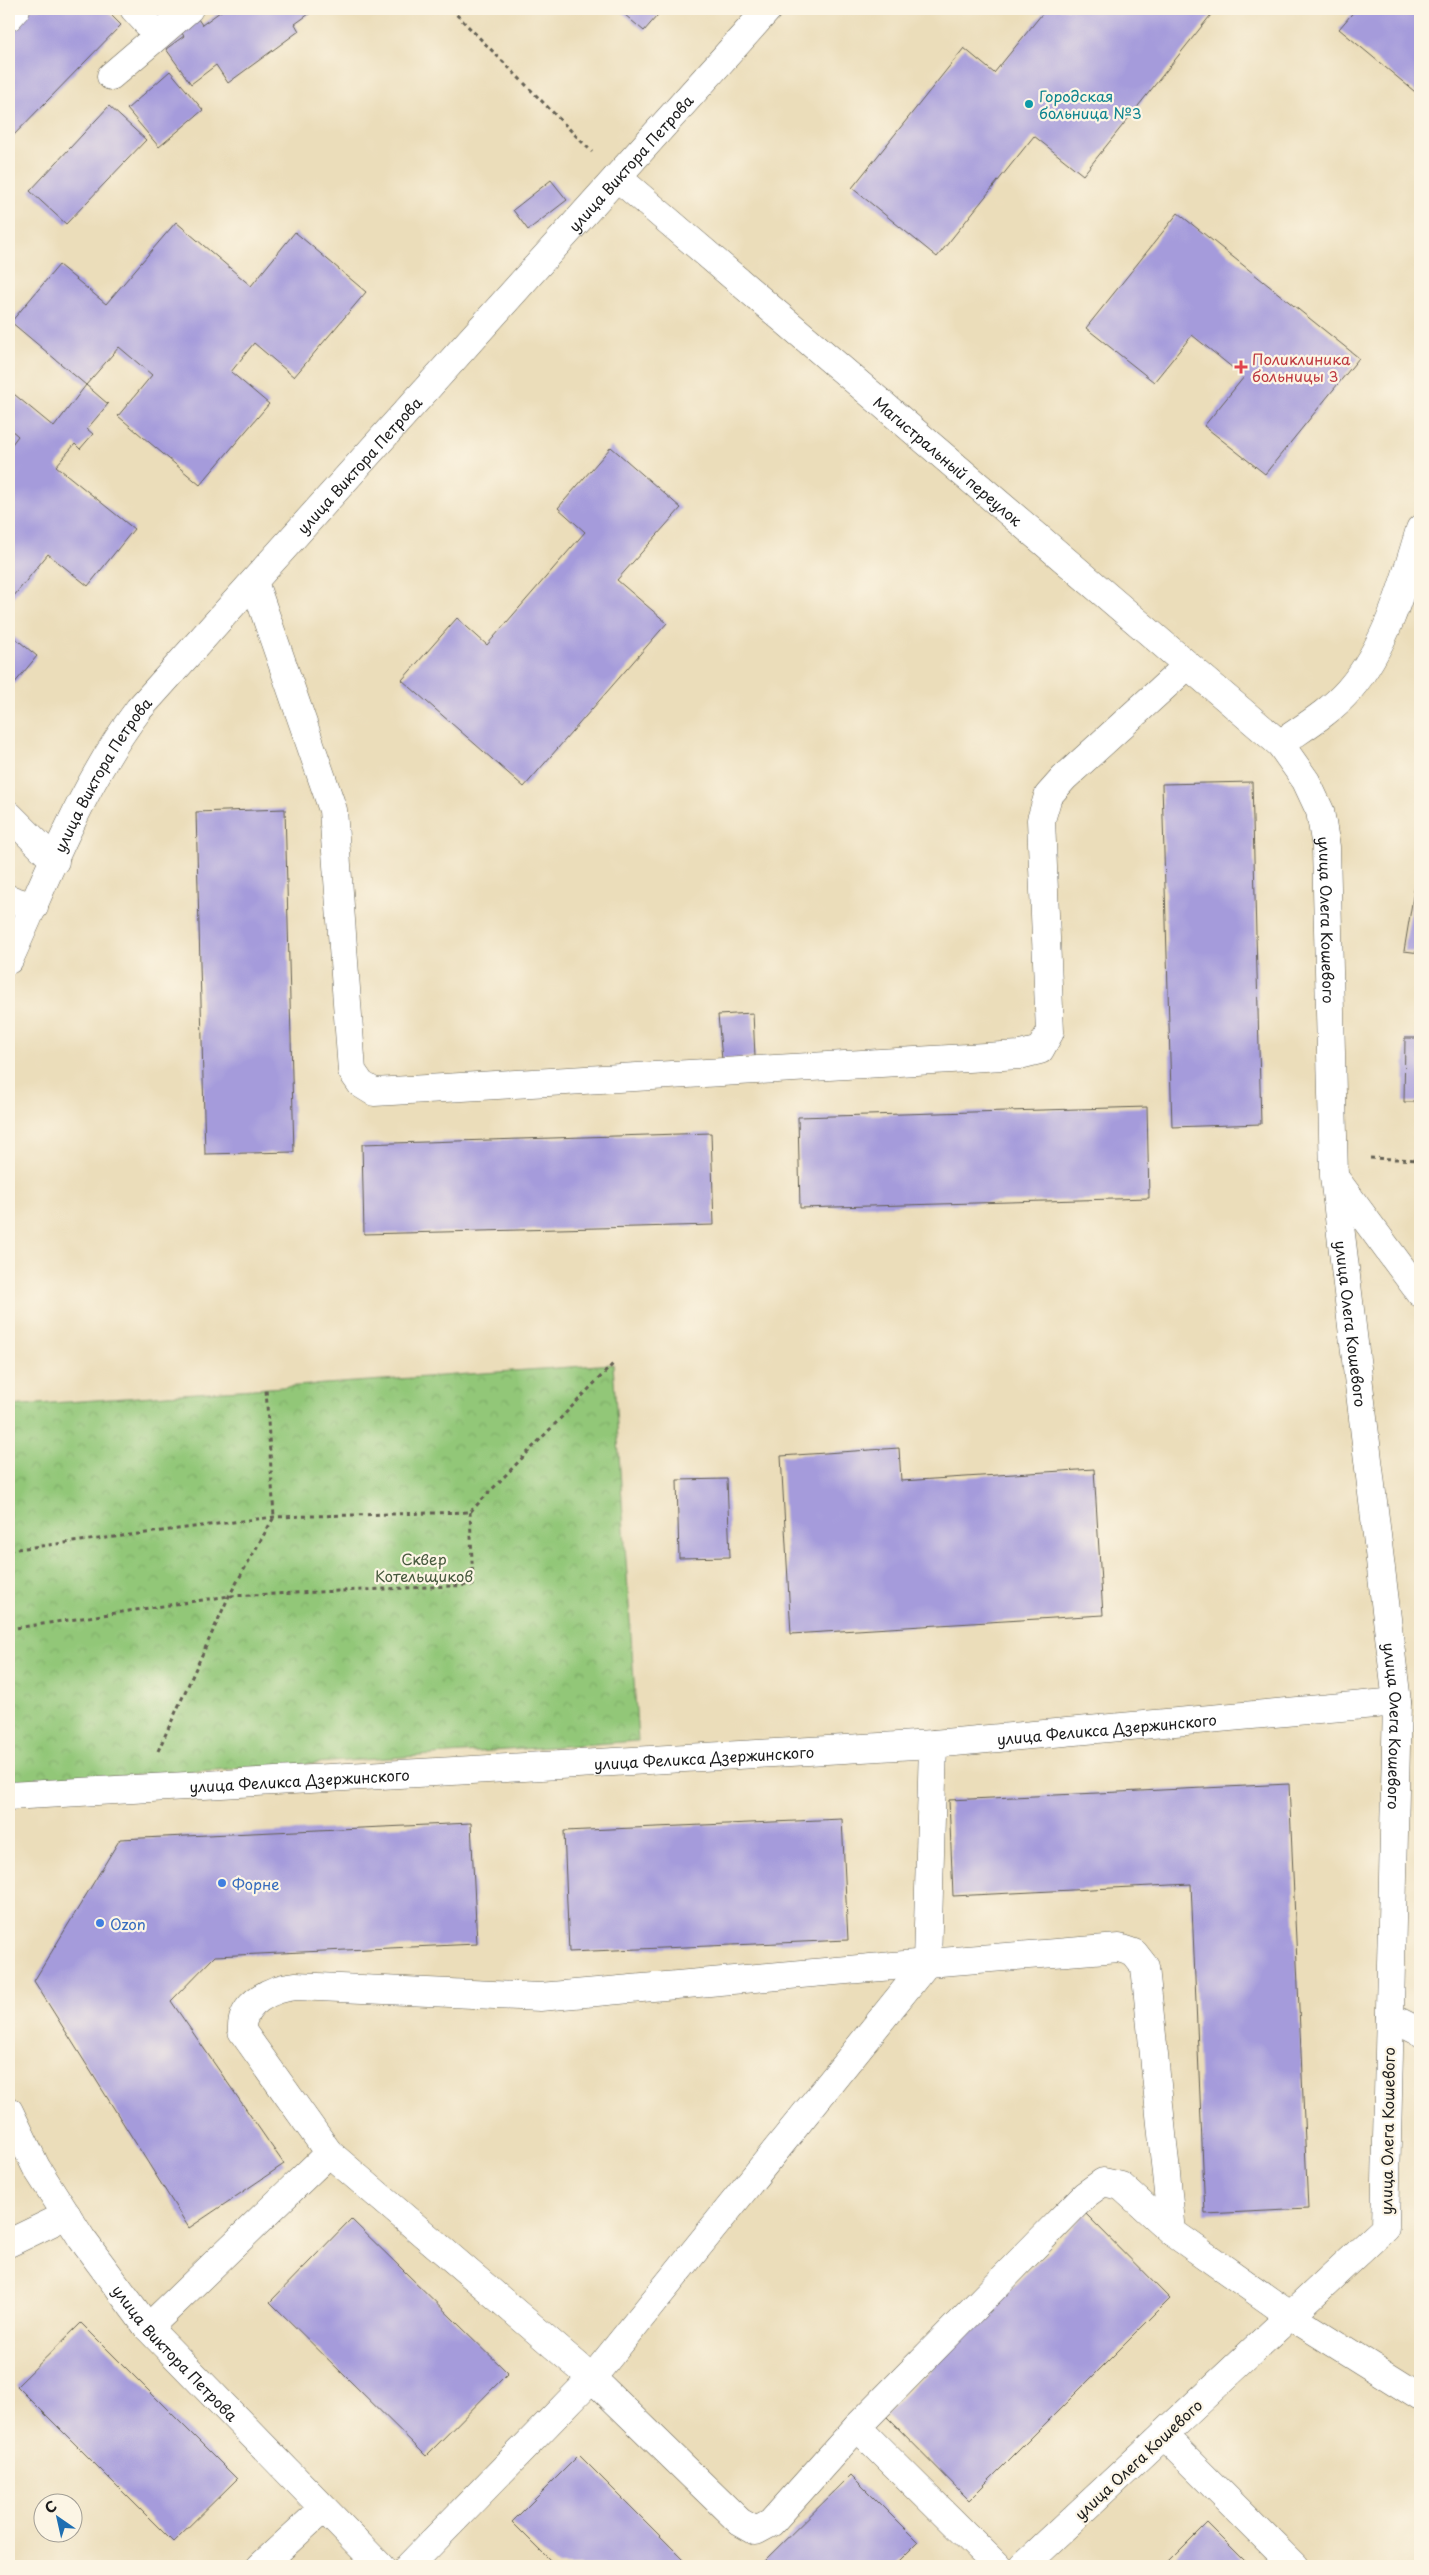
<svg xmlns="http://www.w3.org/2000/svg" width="1429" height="2575" viewBox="0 0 1429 2575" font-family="'Playpen Sans',sans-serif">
  <defs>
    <pattern id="park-crowns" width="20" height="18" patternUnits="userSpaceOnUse" patternTransform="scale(1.25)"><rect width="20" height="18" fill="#92c778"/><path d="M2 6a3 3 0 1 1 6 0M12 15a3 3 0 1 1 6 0" fill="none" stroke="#7daa67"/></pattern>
  </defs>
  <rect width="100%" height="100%" fill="#fcf5e5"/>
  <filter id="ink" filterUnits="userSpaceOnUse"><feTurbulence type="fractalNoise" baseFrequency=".02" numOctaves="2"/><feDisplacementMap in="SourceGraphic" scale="10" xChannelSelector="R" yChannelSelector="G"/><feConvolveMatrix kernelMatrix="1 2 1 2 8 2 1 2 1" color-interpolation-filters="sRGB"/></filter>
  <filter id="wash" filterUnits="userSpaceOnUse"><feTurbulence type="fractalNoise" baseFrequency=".0096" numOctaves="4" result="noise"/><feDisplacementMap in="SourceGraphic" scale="20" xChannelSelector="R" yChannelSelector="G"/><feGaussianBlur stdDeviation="1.12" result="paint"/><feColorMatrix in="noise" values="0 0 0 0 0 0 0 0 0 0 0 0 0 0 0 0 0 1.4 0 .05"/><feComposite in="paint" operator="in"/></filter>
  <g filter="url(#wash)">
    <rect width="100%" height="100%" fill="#ebddba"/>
    <path fill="url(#park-crowns)" stroke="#57724a" d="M613 1364 638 1741 9 1784V1406Z"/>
    <g id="blocks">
      <path fill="#a59bdb" d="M30 9H105L121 25 9 140V30Z
        M224 9H316L295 24 299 31 228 83 216 65 191 84 166 49 184 36 178 28 196 16 202 25Z
        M618 9H663L644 31Z
        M1046 9H1211L1214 11 1083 175 1034 136 937 257 852 188 964 48 994 73Z
        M1356 9H1420V96L1339 29Z
        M170 71 203 110 159 147 127 109Z
        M109 106 146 140 66 224 30 191Z
        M551 180 567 200 528 230 513 210Z
        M1178 213 1359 358 1265 474 1204 426 1244 377 1192 335 1154 382 1086 328Z
        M176 222 251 286 295 232 366 292 294 377 254 343 231 372 269 404 200 485 118 416 152 375 119 347 86 385 11 322 59 265 106 304Z
        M86 385 108 404 87 429 93 434 80 449 75 444 56 466 134 529 88 586 48 554 9 602V448L18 436 9 428V390L54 427Z
        M611 447 681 508 617 580 667 623 524 787 402 680 457 618 487 645 585 532 558 508Z
        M9 633 37 656 9 690Z
        M1252 782 1261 1124 1172 1127 1162 784Z
        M285 809 294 1152 205 1154 196 812Z
        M1419 861 1420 862V953L1404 951Z
        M753 1013 755 1057 722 1060 718 1015Z
        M1405 1038H1420V1102H1404Z
        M1147 1107 1149 1198 800 1208 798 1117Z
        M711 1133 714 1225 364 1234 362 1144Z
        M899 1448 901 1481 1094 1469 1103 1615 791 1634 781 1456Z
        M727 1479 730 1557 679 1558 677 1480Z
        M1289 1784 1308 2209 1205 2214 1191 1884 953 1896 949 1800Z
        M842 1819 848 1940 569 1952 564 1831Z
        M471 1823 477 1944 215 1956 171 2001 284 2164 189 2228 34 1981 120 1839Z
        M1086 2214 1170 2299 969 2500 885 2415Z
        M351 2219 508 2373 426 2456 270 2302Z
        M81 2323 237 2479 173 2542 17 2386Z
        M579 2455 690 2566H556L512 2522Z
        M851 2475 918 2542 894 2566H759Z
        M1207 2523 1250 2566H1164Z"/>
    </g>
  </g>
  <g filter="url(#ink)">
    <use href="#blocks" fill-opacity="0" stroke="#646053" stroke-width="1"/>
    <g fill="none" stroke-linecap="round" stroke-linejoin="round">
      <g stroke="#646053" stroke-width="29">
        <g id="minor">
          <path d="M134 9 158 35"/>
          <path d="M9 17 16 9"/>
          <path d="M111 76 189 9"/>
          <path id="s1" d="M617 177 1280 744 1306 781 1320 811 1326 847 1334 1176 1397 1702 1385 2227 1023 2566"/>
          <path d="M254 582 333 810 352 1071 361 1084 374 1092 1020 1055 1040 1050 1050 1032 1041 820 1048 796 1064 778 1187 666"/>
          <path d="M1280 744C1304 727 1330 712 1349 690 1387 646 1404 583 1420 529"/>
          <path d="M9 815 55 861"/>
          <path d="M9 899 34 907"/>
          <path id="s2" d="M9 960C48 875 82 784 139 709L768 9"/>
          <path d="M1335 1178 1420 1293"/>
          <path d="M933 1744 927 1963 1119 1948 1134 1953 1145 1967 1172 2232 1291 2316 1420 2397"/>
          <path id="s3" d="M9 1796 933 1744 1397 1702"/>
          <path d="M1390 2017 1420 2032"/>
          <path id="s4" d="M9 2111 36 2167 82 2239 148 2328 380 2566"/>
          <path d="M329 2153 592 2378 927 1963"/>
          <path d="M9 2243 67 2215"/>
          <path d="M148 2328 329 2153 242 2031C240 2003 272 1988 296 1986L540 1997 927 1963"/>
          <path d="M1163 2435 1294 2566"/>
          <path d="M261 2566 323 2509"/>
          <path d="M409 2566 592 2378 740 2522 756 2531 771 2523 857 2427"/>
          <path d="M997 2566 857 2427 1085 2195 1103 2182 1121 2186 1172 2232"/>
        </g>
      </g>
      <path stroke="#646053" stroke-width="3" stroke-dasharray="4 4" stroke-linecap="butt" d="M451 9 592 152
        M1370 1158 1420 1160
        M9 1550 274 1517 470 1512 613 1364
        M9 1629 229 1596 473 1585 470 1512
        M158 1751 229 1596 274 1517 266 1389"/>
      <use href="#minor" stroke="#fff" stroke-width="28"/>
    </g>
  </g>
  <circle fill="#0f9aa8" stroke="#fcf5e5" stroke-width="2" cx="1029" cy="104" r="5"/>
  <path fill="#e0444e" stroke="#fcf5e5" stroke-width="2" d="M1238.5 359.5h5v5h5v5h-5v5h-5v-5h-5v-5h5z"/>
  <g fill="#3f7fe0" stroke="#fcf5e5" stroke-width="2">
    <circle cx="222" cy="1883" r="5"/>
    <circle cx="100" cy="1923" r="5"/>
  </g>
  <g text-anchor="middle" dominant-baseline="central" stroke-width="4.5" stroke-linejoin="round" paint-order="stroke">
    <g font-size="15" fill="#0d838f" stroke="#fcf5e5" text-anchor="start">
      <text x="1039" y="95">Городская<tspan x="1039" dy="17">больница №3</tspan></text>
    </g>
    <g font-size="15" fill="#1c1c1c" stroke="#fcf5e5">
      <text stroke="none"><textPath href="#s2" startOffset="1018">улица Виктора Петрова</textPath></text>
      <text stroke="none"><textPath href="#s1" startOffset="436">Магистральный переулок</textPath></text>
      <text stroke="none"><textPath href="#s2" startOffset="612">улица Виктора Петрова</textPath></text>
      <text stroke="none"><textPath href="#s2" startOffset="208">улица Виктора Петрова</textPath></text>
      <text stroke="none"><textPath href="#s1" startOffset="1060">улица Олега Кошевого</textPath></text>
      <text stroke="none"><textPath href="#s1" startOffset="1465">улица Олега Кошевого</textPath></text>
      <text stroke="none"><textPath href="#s1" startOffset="1870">улица Олега Кошевого</textPath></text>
      <text stroke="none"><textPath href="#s3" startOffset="1100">улица Феликса Дзержинского</textPath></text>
      <text stroke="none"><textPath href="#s3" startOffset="696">улица Феликса Дзержинского</textPath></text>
      <text stroke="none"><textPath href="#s3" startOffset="291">улица Феликса Дзержинского</textPath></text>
      <text transform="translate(1387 2131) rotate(-89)">улица Олега Кошевого</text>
      <text stroke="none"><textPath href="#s4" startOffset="295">улица Виктора Петрова</textPath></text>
      <text transform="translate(1138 2459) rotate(-43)">улица Олега Кошевого</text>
    </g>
    <g font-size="15" fill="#be3a42" stroke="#fcf5e5" text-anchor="start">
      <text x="1252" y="358">Поликлиника<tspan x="1252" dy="17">больницы 3</tspan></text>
    </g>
    <g font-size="15" fill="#45583c" stroke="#fcf5e5">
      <text x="424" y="1558">Сквер<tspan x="424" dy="17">Котельщиков</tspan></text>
    </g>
    <g font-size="15" fill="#366cbe" stroke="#fcf5e5" text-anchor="start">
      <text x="232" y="1883">Форне</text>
      <text x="110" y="1923">Ozon</text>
    </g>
  </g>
  <rect width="1429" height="2575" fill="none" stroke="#fcf5e5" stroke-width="30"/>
  <g transform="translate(58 2518) rotate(326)"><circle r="24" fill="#fcf5e5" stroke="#a29e95"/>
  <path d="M0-4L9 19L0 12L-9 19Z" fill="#1f6fb2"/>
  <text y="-8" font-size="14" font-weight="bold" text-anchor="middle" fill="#1c1c1c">С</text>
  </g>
</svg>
